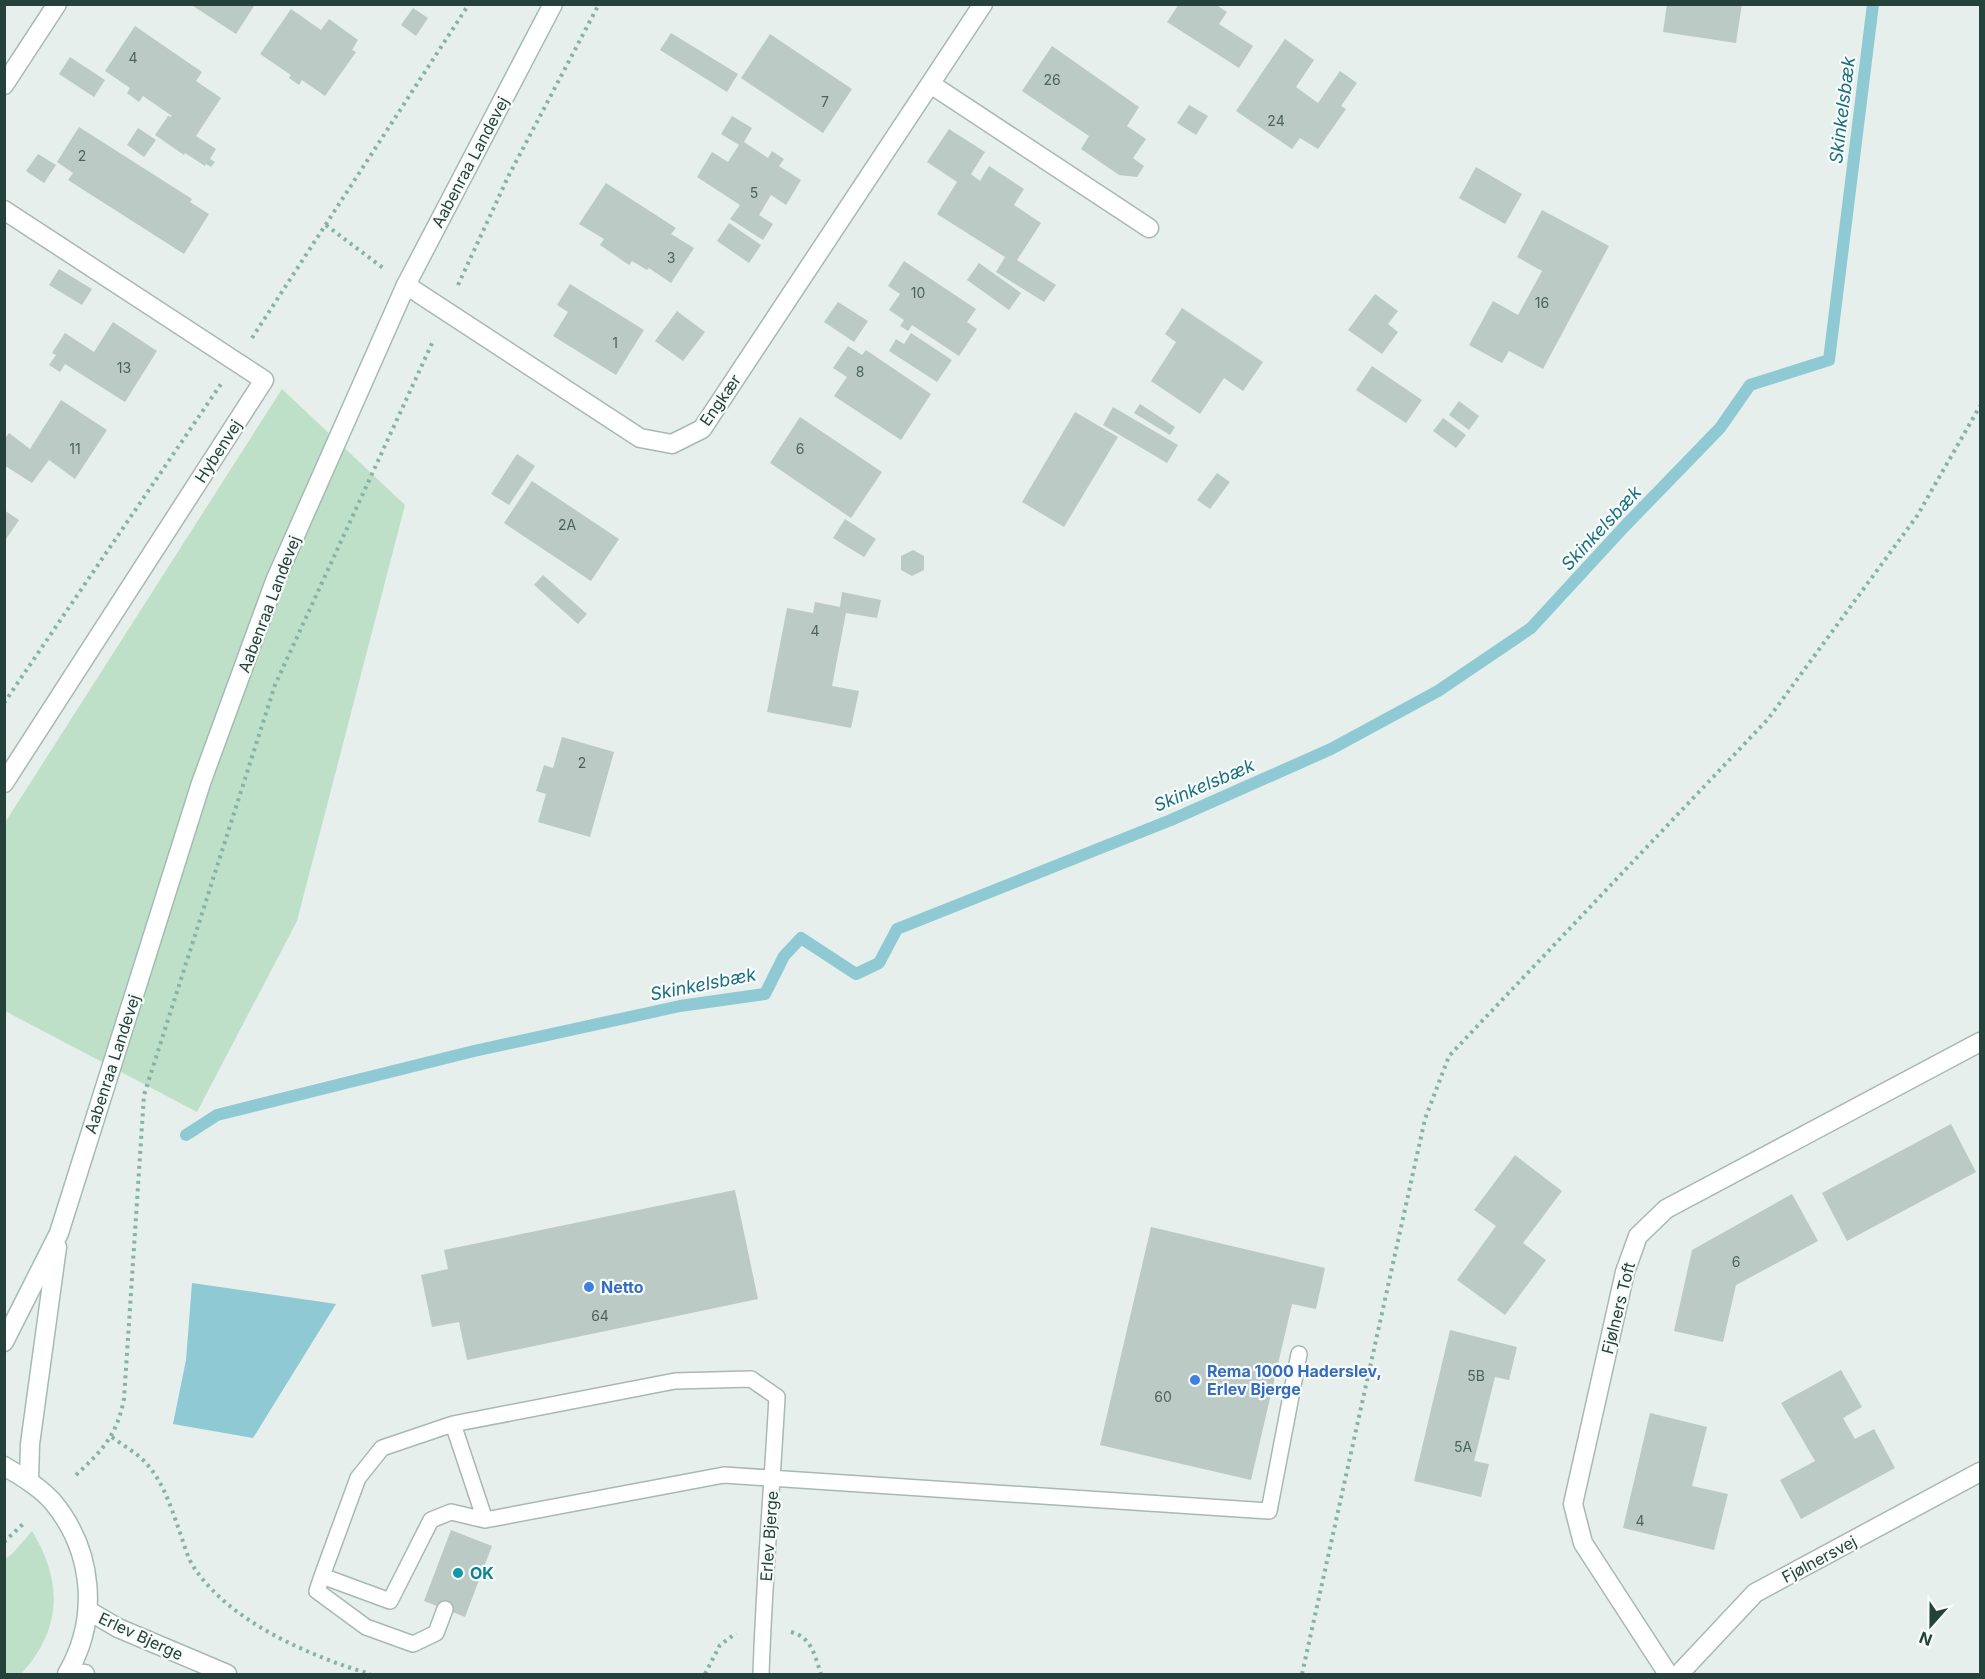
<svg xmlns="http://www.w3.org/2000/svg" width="1985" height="1679" viewBox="0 0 1985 1679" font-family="Inter,sans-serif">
  <rect width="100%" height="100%" fill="#e6efeb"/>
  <path fill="#bfe0c8" d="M282 389 405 505 297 921 197 1112 5 1011 4 824Z
    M32 1531C63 1582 62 1629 21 1674H5V1559L12 1554Z"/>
  <path fill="#8ec9d4" d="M192 1283 336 1304 253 1438 173 1424 186 1360Z"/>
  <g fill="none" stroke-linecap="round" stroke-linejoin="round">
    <path stroke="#8ec9d4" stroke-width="12" d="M186 1135 217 1115 474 1051 680 1006 765 994 784 956 801 938 856 974 879 963 897 929 1171 820 1331 749 1438 691 1531 628 1624 527 1720 428 1750 385 1829 360 1873 4"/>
  </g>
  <path fill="#bbcac4" d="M190 4H251L254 6 236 34Z
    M1179 4H1215L1227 12 1219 24 1253 46 1239 68 1167 22Z
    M1667 4H1742L1736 43 1663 32Z
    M413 8 428 18 416 36 401 25Z
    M291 9 321 30 329 19 358 40 352 50 356 52 325 96 302 80 299 85 289 78 291 75 260 54Z
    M135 26 202 72 196 81 221 98 196 136 216 149 210 159 215 162 211 167 206 164 205 166 185 153 184 155 155 135 168 116 171 117 172 116 143 96 139 102 127 93 130 88 105 71Z
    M671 33 738 74 727 92 660 50Z
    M770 34 852 89 823 133 741 78Z
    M1285 39 1314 60 1296 87 1318 103 1340 71 1357 83 1341 106 1346 109 1318 149 1300 138 1292 149 1236 111Z
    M1052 46 1139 107 1127 126 1146 139 1133 158 1144 166 1137 177 1119 175 1081 149 1089 136 1022 91Z
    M70 57 105 80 94 97 59 74Z
    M1189 105 1208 116 1196 135 1177 123Z
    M732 116 752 128 744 142 768 158 772 151 784 159 779 166 801 180 786 205 771 195 759 215 773 224 763 240 730 219 740 205 697 177 712 152 728 162 739 145 721 134Z
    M79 127 192 199 190 202 209 214 184 254 68 180 73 173 57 162Z
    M138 128 156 140 144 157 127 145Z
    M949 129 985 152 971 174 980 181 989 166 1024 189 1014 205 1041 223 1017 260 1056 285 1044 302 996 272 1005 257 937 214 957 182 927 162Z
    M38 154 56 165 44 183 26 171Z
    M1476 167 1522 194 1505 224 1459 198Z
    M606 183 676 228 671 234 694 248 671 283 649 268 647 270 632 261 629 265 600 245 604 239 579 224Z
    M1542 210 1609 246 1543 369 1509 351 1502 363 1469 345 1493 301 1518 315 1542 271 1517 257Z
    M729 223 761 245 749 263 717 241Z
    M904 261 976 309 967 322 977 329 959 356 912 325 908 331 900 326 904 320 889 310 900 294 888 286Z
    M979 263 1021 293 1009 310 967 280Z
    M59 269 92 289 82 305 49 285Z
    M570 284 644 330 616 375 553 336 568 312 557 305Z
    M1375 294 1398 311 1388 324 1398 332 1382 354 1348 330Z
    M838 302 868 321 854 342 824 322Z
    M1182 308 1263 362 1243 391 1224 378 1200 414 1151 381 1176 342 1165 334Z
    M677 311 705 332 683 361 655 341Z
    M113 322 157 351 125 402 65 364 60 372 49 365 56 355 52 353 65 333 94 352Z
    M911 333 952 360 937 382 889 351 896 339 904 344Z
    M848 346 862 355 866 350 931 394 901 440 834 396 847 377 833 368Z
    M1372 366 1422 400 1406 423 1356 390Z
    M61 400 107 430 75 479 49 460 32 483 4 465V440L9 433 30 449Z
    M1459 401 1479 416 1469 430 1449 415Z
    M1140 404 1175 427 1170 435 1134 413Z
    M1113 407 1178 445 1167 463 1103 425Z
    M1075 412 1118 437 1064 527 1022 502Z
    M800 417 882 472 851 518 770 463Z
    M1443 418 1466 435 1456 448 1433 431Z
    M517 454 535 466 509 505 491 494Z
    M1217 473 1230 482 1210 509 1197 500Z
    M532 481 619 539 591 581 504 523Z
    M4 510 19 520 4 542Z
    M845 519 876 539 864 557 833 538Z
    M913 550 924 556V570L912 576 901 570V556Z
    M543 575 587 614 578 624 534 585Z
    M842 592 881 600 877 618 846 613 832 686 859 691 851 728 767 712 787 608 813 613 815 602 840 607Z
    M562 737 614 752 590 837 538 822 546 794 536 791 544 765 553 768Z
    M1951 1124 1976 1172 1847 1241 1822 1193Z
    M1515 1155 1562 1191 1523 1243 1546 1260 1505 1315 1457 1280 1496 1226 1474 1210Z
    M735 1190 758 1299 467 1360 459 1322 432 1327 421 1275 448 1269 444 1250Z
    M1792 1194 1818 1241 1736 1285 1723 1342 1674 1331 1692 1250Z
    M1151 1227 1325 1268 1316 1309 1292 1304 1251 1480 1100 1445Z
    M1450 1330 1517 1347 1509 1380 1495 1377 1474 1461 1489 1464 1481 1497 1414 1481Z
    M1841 1370 1862 1407 1843 1418 1855 1439 1874 1429 1895 1468 1801 1519 1780 1480 1815 1461 1781 1403Z
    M1650 1413 1707 1427 1692 1486 1728 1494 1714 1550 1623 1528Z
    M451 1530 492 1546 465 1617 424 1601Z"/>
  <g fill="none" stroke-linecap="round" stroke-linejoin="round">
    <g stroke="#a8b8b2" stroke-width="18">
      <path id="service" d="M453 1424 382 1448 358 1478 322 1576 390 1601 431 1520 451 1512 485 1520
        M322 1576 317 1591 366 1627 413 1644 436 1633 445 1609
        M761 1674C764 1582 772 1489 777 1397L751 1379 675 1381 453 1424 485 1520 724 1475 1269 1511 1299 1354"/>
    </g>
    <g stroke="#a8b8b2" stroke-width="21">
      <path id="minor" d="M4 85 57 4
        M932 85 1149 228
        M4 210 264 380 4 783
        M406 285 640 438 672 444 702 429 983 4
        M1668 1674 1583 1543 1573 1504 1625 1272 1638 1236 1666 1209 1980 1042
        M1679 1674 1755 1593 1980 1472"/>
    </g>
    <g stroke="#a8b8b2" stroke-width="21">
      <path id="tertiary" d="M89 1611 118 1628 227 1674
        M68 1673 85 1674"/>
    </g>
    <g stroke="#a4bbb3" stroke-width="21">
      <path id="secondary" d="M4 1342 59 1233 201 783 275 581 406 285 553 4
        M4 1466C21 1476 40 1487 53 1502 94 1552 99 1619 67 1674
        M29 1481 30 1444 57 1247"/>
    </g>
    <path stroke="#86b3a5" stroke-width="4" stroke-dasharray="3 4.5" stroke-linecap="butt" d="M326 225 383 268
      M458 285 509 175 599 4
      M252 338 469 4
      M4 703 221 384
      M112 1437C122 1445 136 1452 145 1462 162 1480 170 1504 178 1527 183 1540 187 1558 195 1569 232 1623 310 1656 370 1674
      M76 1475C102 1451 117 1435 124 1399L144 1095 275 685 434 339
      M4 1542 23 1524
      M791 1632C812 1637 815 1657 821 1674
      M705 1674 720 1645 736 1633
      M1302 1674 1425 1119 1449 1056 1768 719 1917 516 1980 406"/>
    <use href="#service" stroke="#fff" stroke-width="15"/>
    <use href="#minor" stroke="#fff" stroke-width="18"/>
    <use href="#tertiary" stroke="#fff" stroke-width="18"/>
    <use href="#secondary" stroke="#fff" stroke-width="18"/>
  </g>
  <g fill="#3f7fe0" stroke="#f7fbf9" stroke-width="2">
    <circle cx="589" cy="1287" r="6"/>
    <circle cx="1195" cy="1380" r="6"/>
  </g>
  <circle fill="#0f9aa8" stroke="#f7fbf9" stroke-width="2" cx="458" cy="1573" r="6"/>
  <g text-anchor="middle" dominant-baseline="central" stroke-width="4.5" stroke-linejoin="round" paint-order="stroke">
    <g font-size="14" fill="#4a645c">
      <text x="133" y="57">4</text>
      <text x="1052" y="79">26</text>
      <text x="825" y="101">7</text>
      <text x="1276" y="120">24</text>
      <text x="82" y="155">2</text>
      <text x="754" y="192">5</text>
      <text x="671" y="257">3</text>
      <text x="918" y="292">10</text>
      <text x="1542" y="302">16</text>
      <text x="615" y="342">1</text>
      <text x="124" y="367">13</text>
      <text x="860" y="371">8</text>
      <text x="75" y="448">11</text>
      <text x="800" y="448">6</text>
      <text x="567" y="524">2A</text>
      <text x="815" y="630">4</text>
      <text x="582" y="762">2</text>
      <text x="1736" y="1261">6</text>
      <text x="600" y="1315">64</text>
      <text x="1476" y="1375">5B</text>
      <text x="1163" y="1396">60</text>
      <text x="1463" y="1446">5A</text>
      <text x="1640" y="1520">4</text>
    </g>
    <g font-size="16" fill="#24423a" stroke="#f7fbf9">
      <text transform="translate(470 162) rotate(-62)">Aabenraa Landevej</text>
      <text transform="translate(720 400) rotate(-55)">Engkær</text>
      <text transform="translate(218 451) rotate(-57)">Hybenvej</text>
      <text transform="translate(269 604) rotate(-69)">Aabenraa Landevej</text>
      <text transform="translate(112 1064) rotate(-72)">Aabenraa Landevej</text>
      <text transform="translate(1618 1308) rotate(-76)">Fjølners Toft</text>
      <text transform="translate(769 1536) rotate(-86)">Erlev Bjerge</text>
      <text transform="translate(1819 1559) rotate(-28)">Fjølnersvej</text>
      <text transform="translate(141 1636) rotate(25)">Erlev Bjerge</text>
    </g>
    <g font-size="16" font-weight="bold" fill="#366cbe" stroke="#f7fbf9" text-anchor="start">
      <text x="601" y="1287">Netto</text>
      <text x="1207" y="1371">Rema 1000 Haderslev,<tspan x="1207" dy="18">Erlev Bjerge</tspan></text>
    </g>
    <g font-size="16" font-weight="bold" fill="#0d838f" stroke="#f7fbf9" text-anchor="start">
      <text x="470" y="1573">OK</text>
    </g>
    <g font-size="18" font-style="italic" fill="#1c6f80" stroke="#f7fbf9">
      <text transform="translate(1842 110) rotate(-83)">Skinkelsbæk</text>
      <text transform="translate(1601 528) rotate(-47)">Skinkelsbæk</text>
      <text transform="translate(1204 785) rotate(-23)">Skinkelsbæk</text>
      <text transform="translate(703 984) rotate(-11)">Skinkelsbæk</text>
    </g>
  </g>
  <rect width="1985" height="1679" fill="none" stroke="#24423a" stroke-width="12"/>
  <g transform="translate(1931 1625) rotate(201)" stroke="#f7fbf9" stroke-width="4.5" paint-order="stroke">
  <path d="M0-4.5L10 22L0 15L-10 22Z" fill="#24423a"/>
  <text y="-9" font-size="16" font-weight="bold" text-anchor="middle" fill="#24423a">N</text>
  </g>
</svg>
